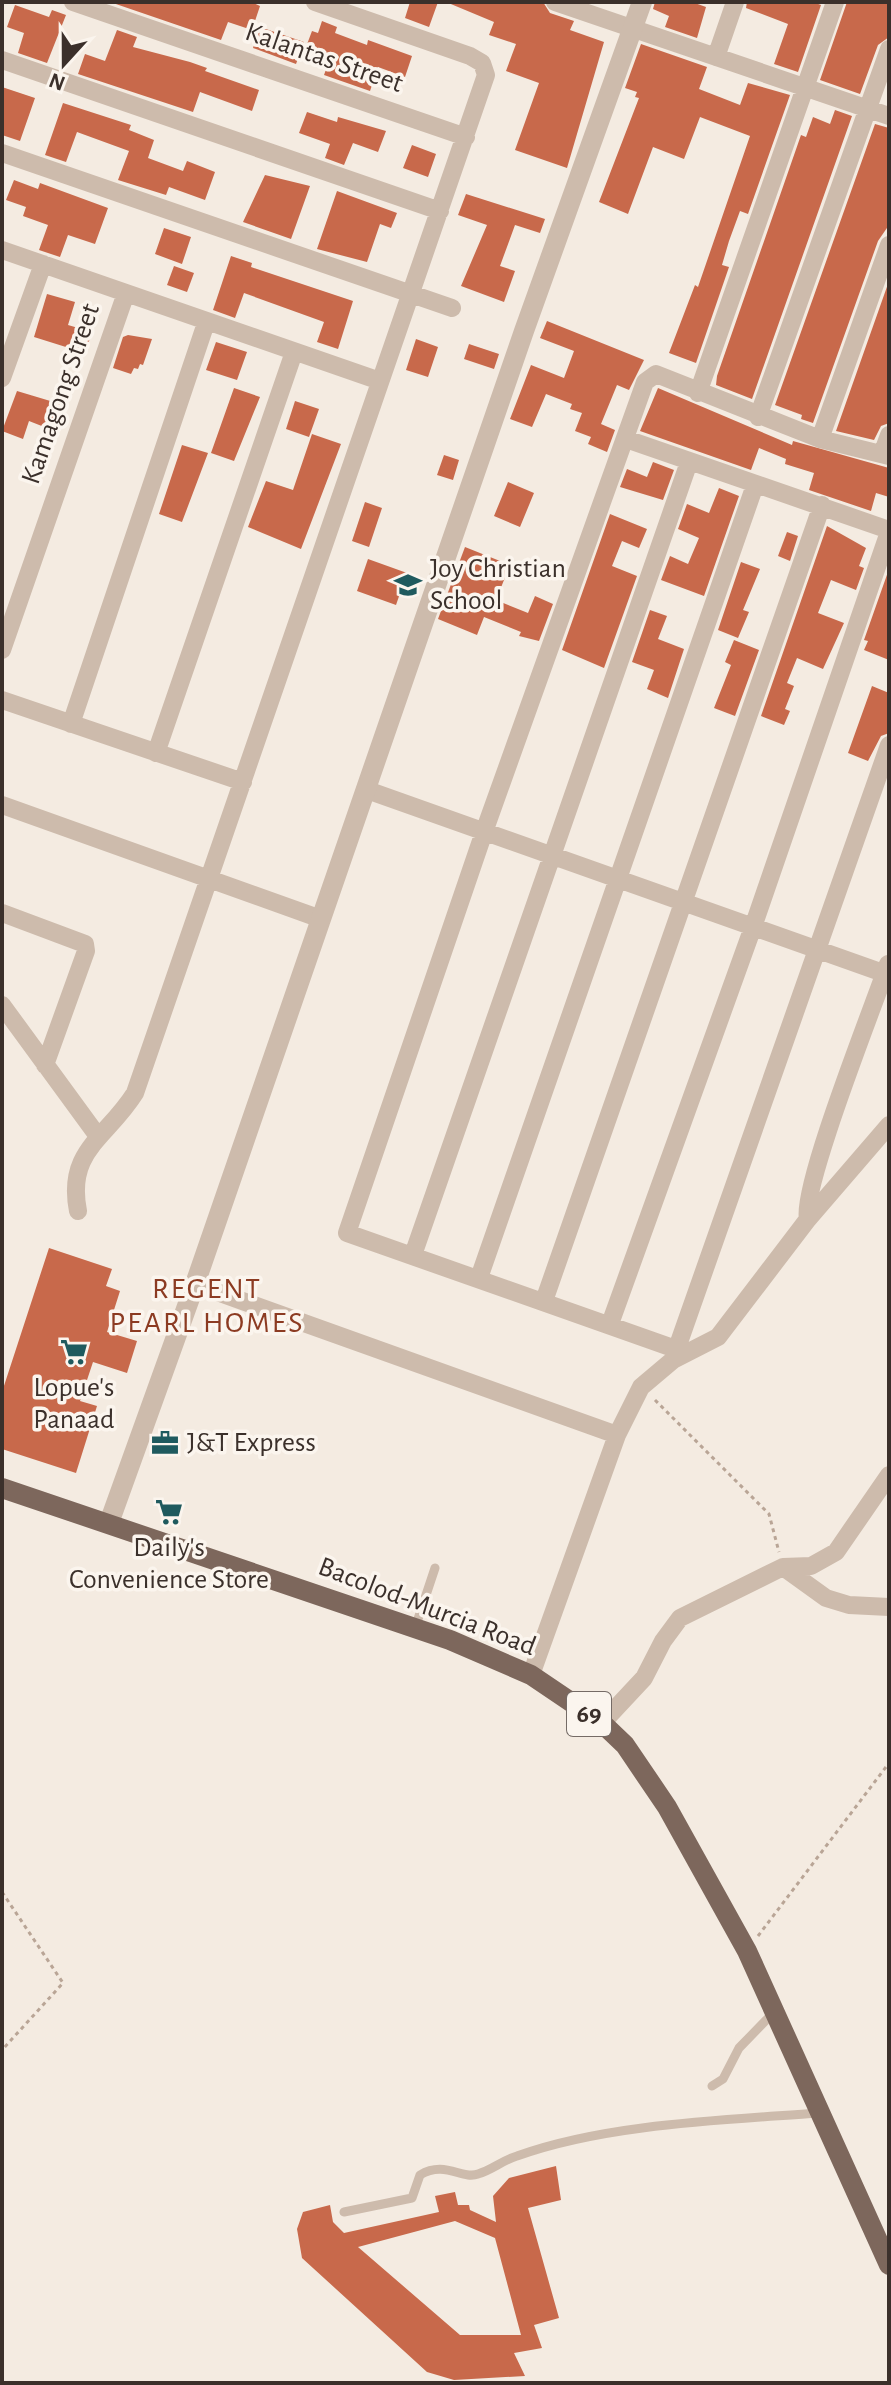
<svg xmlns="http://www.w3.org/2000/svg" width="891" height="2385" viewBox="0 0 891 2385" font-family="'Alegreya Sans',sans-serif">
  <rect width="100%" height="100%" fill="#f4ebe1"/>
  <path fill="#c8694b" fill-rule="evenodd" d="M110 2H251L260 6 252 30 228 22 221 40Z
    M410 2H438L429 27 405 18Z
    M446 2H543L550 13 574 21 570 30 604 42 567 168 515 150 539 83 506 71 516 44 489 35 494 22Z
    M655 2H692L706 7 697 38 665 27 669 16 653 9Z
    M747 2H813L821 5 798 72 774 64 788 24 746 8Z
    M847 2H889V37L878 45 860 94 820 80Z
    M15 5 49 17 52 10 66 15 47 63 18 53 24 33 7 27Z
    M322 21 337 27 335 33 367 45 368 40 412 56 405 77 378 67 370 91 324 75 328 64 303 55 312 31 318 33Z
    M260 27 304 42 296 64 253 48Z
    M117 30 137 37 133 47 190 62 207 68 205 71 259 90 252 111 200 92 193 112 78 74 85 54 105 61Z
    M641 44 707 67 699 89 740 105 748 83 790 95 748 214 740 211 729 241 722 265 729 267 696 363 669 353 695 285 698 287 750 136 700 117 684 159 653 147 628 214 599 202 639 98 635 97 637 92 625 88Z
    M2 87 35 98 20 141 2 135Z
    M63 103 131 125 129 130 154 140 148 158 183 171 187 161 215 172 205 200 169 187 166 195 118 180 129 151 77 132 66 162 45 155Z
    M835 110 852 116 752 399 716 385 717 376 801 135 806 137 813 117 830 124Z
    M307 112 337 122 338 117 386 131 378 152 353 143 344 165 325 158 330 144 299 133Z
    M875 124 889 128V225L878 241 813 423 801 419 802 415 775 405Z
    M412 145 436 154 428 177 403 168Z
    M265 175 310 186 291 239 243 222Z
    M14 180 38 189 40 183 108 208 95 244 68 235 60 257 39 250 48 225 23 216 26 207 6 200Z
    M337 191 397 213 391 228 380 224 367 262 317 249Z
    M466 194 545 219 540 233 515 225 500 266 515 271 504 302 461 286 487 225 458 215Z
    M164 228 191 237 182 264 155 254Z
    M231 256 252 263 251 267 353 301 338 349 317 342 324 322 244 293 235 318 213 310Z
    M174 266 194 273 187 292 167 285Z
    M889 281V423L881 426 874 440 836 431Z
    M47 294 75 302 68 325 92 332 85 353 34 337Z
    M547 321 644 360 629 390 617 385 601 424 615 430 607 452 588 444 591 437 575 431 582 413 570 409 572 404 546 394 532 427 510 419 531 365 564 378 574 351 540 338Z
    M128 335 152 339 143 365 140 364 138 369 134 368 131 374 113 368 123 337Z
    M416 339 438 347 428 377 406 370Z
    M216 342 247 352 237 380 206 370Z
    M469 344 499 354 494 369 464 359Z
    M234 388 260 397 234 461 211 453Z
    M658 388 792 445 793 441 889 468V497L876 493 871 511 809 490 814 473 785 464 786 459 759 448 751 470 640 431Z
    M17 391 67 406 57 432 29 421 23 439 2 431Z
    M295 401 319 409 309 437 286 429Z
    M312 434 341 444 301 549 248 527 266 481 293 490Z
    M182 445 208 453 182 522 159 514Z
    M444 455 459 460 453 480 437 475Z
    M653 462 674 470 663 500 620 487 627 469 647 477Z
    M508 482 534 493 520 527 494 516Z
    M719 488 739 496 704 596 661 580 670 556 688 564 699 538 678 529 687 504 709 513Z
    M365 502 382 508 369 547 352 541Z
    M610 514 647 529 639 548 622 541 612 566 637 576 604 668 562 650Z
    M827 526 866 548 859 566 864 568 856 590 831 580 818 613 844 623 823 669 797 658 787 683 794 686 785 709 790 711 784 725 761 716Z
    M787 532 798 536 790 561 778 556Z
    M465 547 510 565 496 600 528 613 535 596 553 604 539 641 519 636 521 632 484 617 477 635 438 619Z
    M368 559 407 573 396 605 357 591Z
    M741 562 760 569 743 610 749 612 738 638 718 630Z
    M889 569V660L864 650 868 641 864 640Z
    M650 610 667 616 658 639 684 649 668 698 647 689 654 670 632 662Z
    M734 640 759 650 735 716 714 708 731 665 725 662Z
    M872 686 889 693V733L881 736 868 761 848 753Z
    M49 1248 112 1269 106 1286 120 1291 107 1332 137 1341 127 1373 93 1362 80 1401 97 1406 76 1473 2 1449V1392Z
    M556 2166 561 2200 528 2208 559 2318 534 2325 542 2348 514 2353 525 2376 454 2380 427 2372 302 2258 297 2229 303 2212 330 2205 333 2222 344 2233 439 2212 435 2196 455 2192 458 2205H469L470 2210 496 2222 493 2196 509 2178ZM455 2221 495 2238 521 2335H460L358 2247Z"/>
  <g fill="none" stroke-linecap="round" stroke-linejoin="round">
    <path stroke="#b9a596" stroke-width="3" stroke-dasharray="4 4" stroke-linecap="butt" d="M655 1400 769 1514 779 1552
      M2 1892 63 1983 2 2050
      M758 1936 889 1763"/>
    <path stroke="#cdbbac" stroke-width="9" d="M415 1628 435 1568
      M712 2086 723 2079 739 2048 774 2012
      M344 2212 412 2198 420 2175C445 2160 462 2180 478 2174 492 2170 503 2160 517 2156 605 2124 724 2120 818 2113"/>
    <path stroke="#cdbbac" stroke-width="18" d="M73 2 466 137
      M555 2 889 116
      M716 57 735 2
      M2 60 440 211
      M2 153 452 308
      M2 250 380 381
      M2 378 43 264
      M698 393 835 2
      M758 417 889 49
      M626 439 889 530
      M820 439 889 245
      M882 454 889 435
      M2 650 126 293
      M2 700 243 782
      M71 724 206 323
      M156 753 294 352
      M367 790 889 975
      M2 805 321 919
      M2 913 85 944 86 951 45 1065
      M2 1005 97 1135
      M78 1211C66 1150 107 1138 135 1093L486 75 482 63 470 56 315 2
      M808 1219C800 1190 874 1005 888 964
      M413 1255 689 462
      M479 1278 755 485
      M195 1284 617 1435
      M544 1301 822 505
      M610 1324 753 927 889 532
      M677 1348 889 745
      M687 1353 347 1233 484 832 645 382 656 374 820 439 889 456
      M783 1567 811 1566 836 1552 889 1475
      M531 1675 617 1435 641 1387 673 1360 718 1337 808 1219 889 1125
      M602 1723 644 1678 663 1641 680 1618 783 1567 826 1598 849 1605 889 1607"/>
    <path stroke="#cdbbac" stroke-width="20" d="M109 1523 195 1284 524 331 642 2"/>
    <path stroke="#7d675c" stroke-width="20" d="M2 1488 450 1640 531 1675 602 1723 625 1745 667 1807 747 1951 889 2265"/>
  </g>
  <defs>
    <g id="school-bare" transform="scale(2.16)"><path d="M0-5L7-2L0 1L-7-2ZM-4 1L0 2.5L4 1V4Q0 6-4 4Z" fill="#1f5a5e" stroke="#fbf5ee" stroke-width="2.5" paint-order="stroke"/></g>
    <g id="supermarket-bare" transform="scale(2.16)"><path d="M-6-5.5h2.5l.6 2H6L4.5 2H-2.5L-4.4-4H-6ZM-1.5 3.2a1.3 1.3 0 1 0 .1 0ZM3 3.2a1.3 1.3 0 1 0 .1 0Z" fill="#1f5a5e" stroke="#fbf5ee" stroke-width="2.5" paint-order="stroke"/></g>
    <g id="office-bare" transform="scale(2.16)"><path d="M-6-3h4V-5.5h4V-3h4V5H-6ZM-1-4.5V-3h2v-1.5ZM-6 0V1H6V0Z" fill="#1f5a5e" stroke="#fbf5ee" stroke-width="2.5" paint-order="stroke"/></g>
  </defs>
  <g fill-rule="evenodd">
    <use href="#school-bare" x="408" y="585"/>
    <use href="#supermarket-bare" x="74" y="1352"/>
    <use href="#office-bare" x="165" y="1443"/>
    <use href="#supermarket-bare" x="169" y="1512"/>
  </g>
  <g text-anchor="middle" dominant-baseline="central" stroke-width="7" stroke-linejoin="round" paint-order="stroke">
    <rect fill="#fbf5ee" stroke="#756b66" stroke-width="2" x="567" y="1692" width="44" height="44" rx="6"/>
    <g font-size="26" font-weight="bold" fill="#3b302b">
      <text x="589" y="1714">69</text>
    </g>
    <g font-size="28" fill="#3b302b" stroke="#fbf5ee">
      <text transform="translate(324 58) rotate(19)">Kalantas Street</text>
      <text transform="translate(61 394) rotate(-71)">Kamagong Street</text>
      <text transform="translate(427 1607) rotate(21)">Bacolod-Murcia Road</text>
    </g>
    <g font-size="28" fill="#3b302b" stroke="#fbf5ee" text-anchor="start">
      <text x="430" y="569">Joy Christian<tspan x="430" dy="32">School</tspan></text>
      <text x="74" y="1388" text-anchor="middle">Lopue's<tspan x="74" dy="32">Panaad</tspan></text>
      <text x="187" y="1443">J&amp;T Express</text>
      <text x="169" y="1548" text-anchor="middle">Daily's<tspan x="169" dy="32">Convenience Store</tspan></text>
    </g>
    <g font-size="30" letter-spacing="2" fill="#8c3b22" stroke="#fbf5ee">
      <text x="207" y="1289">REGENT<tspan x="207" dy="34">PEARL HOMES</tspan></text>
    </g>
  </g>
  <rect width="891" height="2385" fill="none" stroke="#3b302b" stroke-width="8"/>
  <g transform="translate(64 64) rotate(201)" stroke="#fbf5ee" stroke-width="6" paint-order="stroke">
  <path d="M0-6L14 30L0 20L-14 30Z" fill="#3b302b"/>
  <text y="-12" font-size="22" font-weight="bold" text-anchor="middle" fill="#3b302b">N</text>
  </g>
</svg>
